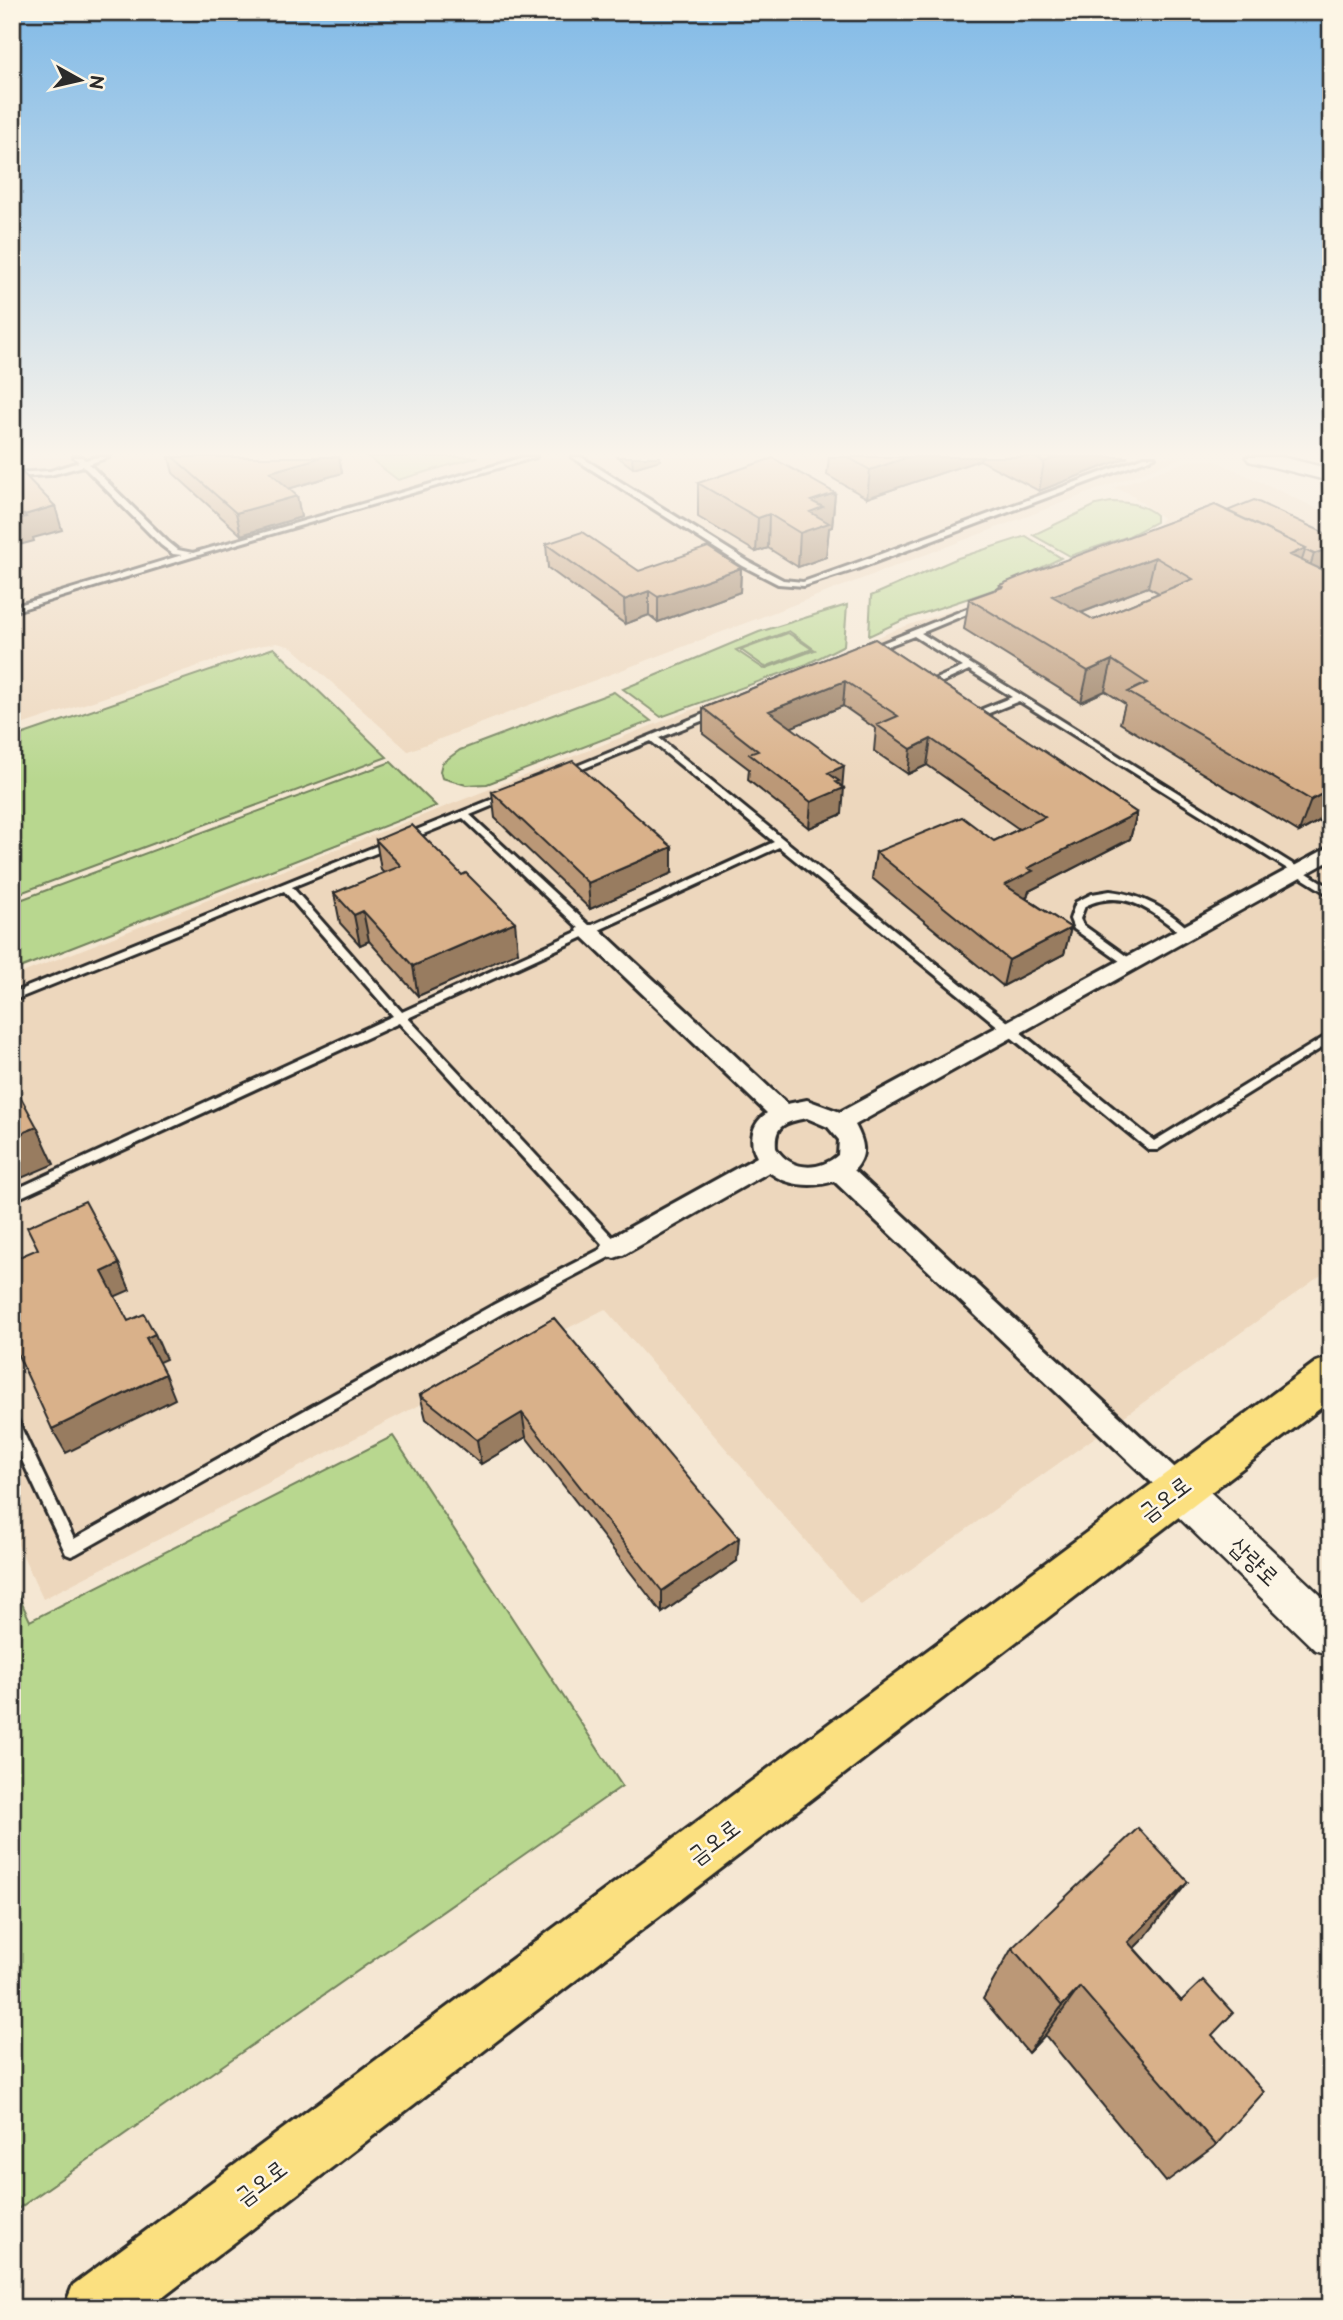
<svg xmlns="http://www.w3.org/2000/svg" width="1343" height="2320" viewBox="0 0 1343 2320" font-family="'Balsamiq Sans','Poor Story',sans-serif">
  <rect width="100%" height="100%" fill="#f5e7d3"/>
  <filter id="ink" filterUnits="userSpaceOnUse"><feTurbulence type="fractalNoise" baseFrequency=".0143" numOctaves="2"/><feDisplacementMap in="SourceGraphic" scale="14" xChannelSelector="R" yChannelSelector="G"/><feConvolveMatrix kernelMatrix="1 2 1 2 8 2 1 2 1" color-interpolation-filters="sRGB"/></filter>
  <g filter="url(#ink)">
    <path fill="#edd7bd" d="M41 457H1183L408 751 292 647 277 643 258 646 12 728V465Z
      M1207 460 1216 461 1331 515V1268L861 1605 605 1309 43 1599 12 1532V977L704 705 799 671 897 629 988 598 1153 531 1163 518 1127 492 1113 488 1188 461Z"/>
    <path fill="#b8d78f" stroke="#72815d" stroke-width="2" fill-rule="evenodd" d="M368 457H478L398 480Z
      M1111 502C1127 502 1144 504 1156 515V522L1129 536 1070 556 1033 535 1096 505Z
      M1026 536 1061 558 1002 587 903 620 869 636 871 596 958 558Z
      M847 605 844 645 807 664 661 717 623 689 759 632ZM789 631 815 650 764 669 736 650Z
      M788 633 812 649 765 667 741 650Z
      M274 648 387 757 12 896V738Z
      M614 692 651 721 487 784 466 785 442 778 440 771 442 763 460 750Z
      M391 762 436 806 12 971V903Z
      M393 1436 622 1786 12 2213V1582L30 1621Z"/>
    <g fill="none" stroke-linecap="round" stroke-linejoin="round">
      <g stroke="#2b2b2b" stroke-width="6">
        <path id="lane" d="M74 457H82L85 460 97 457H109L89 464 167 541 178 550 193 553 524 457H536L192 557 12 612V607L182 555 173 554 161 545 83 466 50 475 12 477V473L50 471 79 462Z
          M572 457H581L749 562 783 580 803 582 851 565 1144 457H1155L857 569 804 586 778 584 743 566Z
          M979 604 986 606 921 633 1331 888V896L1019 701 979 717 965 716V712H975L1012 697 969 670 938 684 936 693H930L931 681 963 667 914 636 872 652 865 650Z
          M716 709 721 712 719 714 659 738 1154 1141 1331 1033V1042L1157 1150H1149L779 847 408 1018 619 1244 620 1248 619 1252 503 1313 76 1554 71 1556 66 1554 12 1439V1417L17 1419 74 1539 493 1305 605 1247 399 1023 12 1201V1191L393 1016 284 891 12 1001V993L508 793 513 796 511 798 470 815 590 926 774 842 651 741 570 774 567 775 562 772ZM463 818 581 930 402 1012 292 887Z
          M1110 891C1140 894 1171 911 1191 932L1190 934H1182C1150 911 1126 887 1085 906L1080 919 1083 925 1136 963 1135 966H1127L1074 929 1070 919 1076 902 1092 894Z"/>
      </g>
      <g stroke="#2b2b2b" stroke-width="6">
        <path id="street" d="M1331 846V860L855 1125C864 1142 868 1155 854 1170L1188 1480 1193 1489 1188 1498 1178 1502 1168 1498 834 1181C813 1188 787 1186 769 1172L623 1255 614 1258 605 1255 601 1248 605 1241 757 1157C748 1141 752 1123 767 1113L581 935 577 930 581 925H595L787 1104 807 1100 840 1112ZM807 1118 828 1127 839 1140 838 1155C819 1172 790 1171 776 1148 774 1124 786 1122 807 1118Z"/>
      </g>
      <g stroke="#2b2b2b" stroke-width="5">
        <path id="secondary" d="M1246 457H1282L1331 469V479L1326 480 1249 461Z
          M1178 1470 1193 1476 1331 1605V1656L1315 1650 1163 1502 1157 1489 1163 1476Z"/>
      </g>
      <g stroke="#2b2b2b" stroke-width="6">
        <path id="primary" d="M1331 1357V1400L149 2308H64L73 2285 1316 1362Z"/>
      </g>
      <use href="#lane" fill="#fcf5e5" fill-rule="evenodd"/>
      <use href="#street" fill="#fcf5e5" fill-rule="evenodd"/>
      <use href="#secondary" fill="#fcf5e5" fill-rule="evenodd"/>
      <use href="#primary" fill="#fbe080" fill-rule="evenodd"/>
    </g>
    <path fill="#bb9877" stroke="#2b2b2b" stroke-width="2" fill-rule="evenodd" d="M169 457H339L342 473 288 489 297 496 301 517 241 535 173 473Z
      M618 457H660V460L633 468Z
      M829 457H1128L1039 491 980 460 867 498 827 475Z
      M698 483 835 493 832 527 829 528 826 557 798 567 768 548 756 552 698 517Z
      M1215 505 1331 563 1318 568 1331 574V822L1326 825 1319 821 1299 832 1120 723 1125 704 1105 691 1081 702 964 629 969 599 999 588 1000 585ZM1148 587 1159 593 1094 620 1081 613Z
      M546 544 639 571 741 568 740 592 658 622 649 615 625 624 548 568Z
      M875 639 1137 813 1130 839 1029 891 1027 897 1026 898 1071 928 1064 954 1003 986 872 878 876 852 994 841 1019 829 927 765 908 774 874 751 876 729 843 706 791 727 842 786V814L809 828 748 780 749 769 703 734V708Z
      M492 792 672 873 590 909 495 818Z
      M376 840 518 952 418 996 369 941 360 945 340 923 334 893 384 873 381 870Z
      M554 1318 737 1561 662 1613 526 1437 481 1464 426 1419 420 1395Z
      M1145 1937 1134 1948 1212 2035 1216 2145 1166 2182 1045 2035 1028 2053 983 1999 1012 1948Z"/>
    <path fill="#987c61" stroke="#2b2b2b" stroke-width="2" d="M322 457H339L342 473 274 493 270 472Z
      M632 457H660V460L633 468Z
      M908 457H981L980 460 867 498 870 470Z
      M1057 457H1128L1039 491 1044 462Z
      M835 493 832 527 829 528 826 557 798 567 800 533 811 501Z
      M297 496 301 517 241 535 236 513Z
      M55 506 62 530 33 538 34 541 12 547V521L24 515Z
      M769 514 768 548 756 552 758 518Z
      M1331 547V563L1308 573 1314 554Z
      M1306 548 1296 578 1290 555Z
      M1155 557 1148 587 1046 626 1052 596Z
      M741 568 740 592 658 622V597Z
      M649 591V615L625 624 624 600Z
      M1112 660 1105 691 1081 702 1088 671Z
      M845 681 843 706 768 737 769 711Z
      M931 739 927 765 908 774 911 749Z
      M844 766 842 789 844 788 842 814 809 828 811 802 828 773Z
      M1331 789 1319 821 1299 832 1311 800Z
      M1331 812V822L1326 825Z
      M1137 813 1130 839 1029 891 1027 897 1000 911 1005 885 1028 868Z
      M672 847V873L590 909 588 883Z
      M363 911 369 941 360 945 354 915Z
      M515 922 518 952 418 996 413 966Z
      M1071 928 1064 954 1003 986 1009 960Z
      M37 1127 54 1164 12 1182V1137Z
      M119 1264 130 1290 114 1297 102 1272Z
      M155 1334 166 1359 157 1363 146 1338Z
      M165 1374 175 1399 66 1453 52 1429Z
      M522 1413 526 1437 481 1464 477 1440Z
      M739 1538 737 1561 662 1613V1591Z
      M1188 1882 1145 1937 1089 1993 1128 1942Z
      M1080 1987 1045 2035 1028 2053 1062 2006Z"/>
    <path fill="#d9b18a" stroke="#2b2b2b" stroke-width="2" fill-rule="evenodd" d="M173 457H322L270 472 297 496 236 513Z
      M848 457H908L870 470Z
      M1034 457H1057L1044 462Z
      M773 458 835 493 811 501 823 507 810 512 829 523 800 533 769 514 758 518 698 483Z
      M12 462 55 506 24 515 26 517 12 521Z
      M1254 500 1331 536V547L1314 554 1305 550 1306 548 1227 511Z
      M1215 505 1306 548 1290 555 1331 574V789L1311 800 1128 692 1147 683 1112 660 1088 671 969 599 1003 587 1000 585 1019 577ZM1155 557 1193 579 1094 620 1052 596Z
      M582 532 639 571 708 547 741 568 658 597 649 591 624 600 546 544Z
      M875 639 1137 813 1028 868 1033 871 1005 885 1071 928 1009 960 876 852 962 817 994 841 1045 817 931 739 911 749 877 725 898 716 845 681 769 711 844 766 828 773 839 781 836 782 844 788 811 802 749 754 758 751 703 708Z
      M573 761 672 847 588 883 492 792Z
      M412 825 462 875 466 873 515 922 413 966 363 911 354 915 334 893 401 866 376 840Z
      M19 1094 37 1127 12 1137V1096Z
      M85 1201 119 1264 102 1272 128 1321 144 1314 155 1334 146 1338 165 1374 52 1429 12 1342V1260L38 1249 27 1227Z
      M554 1318 739 1538 662 1591 522 1413 477 1440 420 1395Z
      M1138 1828 1188 1882 1128 1942 1181 2001 1203 1980 1233 2013 1212 2035 1264 2092 1216 2145 1080 1987 1062 2006 1012 1948Z"/>
  </g>
  <linearGradient id="sky" x2="0" y2="1"><stop stop-color="#81bae7"/><stop offset="0.58" stop-color="#faf4eb"/><stop offset="1" stop-color="#faf4eb" stop-opacity="0"/></linearGradient>
  <rect width="1343" height="782" fill="url(#sky)"/>
  <g text-anchor="middle" dominant-baseline="central" stroke-width="5" stroke-linejoin="round" paint-order="stroke">
    <g font-size="24" fill="#2b2b2b" stroke="#fcf5e5">
      <text transform="translate(1165 1499) rotate(-37)">금오로</text>
      <text transform="translate(1254 1562) rotate(44)">삽량로</text>
      <text transform="translate(714 1842) rotate(-37)">금오로</text>
      <text transform="translate(261 2183) rotate(-37)">금오로</text>
    </g>
  </g>
  <rect width="1343" height="2320" fill="none" stroke="#fcf5e5" stroke-width="42"/>
  <rect x="21" y="21" width="1301" height="2278" fill="none" stroke="#2b2b2b" stroke-width="2.5" filter="url(#ink)"/>
  <g transform="translate(80 80) rotate(98)" stroke="#fcf5e5" stroke-width="5" paint-order="stroke">
  <path d="M0-5L12 26L0 18L-12 26Z" fill="#2b2b2b"/>
  <text y="-10" font-size="19" font-weight="bold" text-anchor="middle" fill="#2b2b2b">N</text>
  </g>
</svg>
